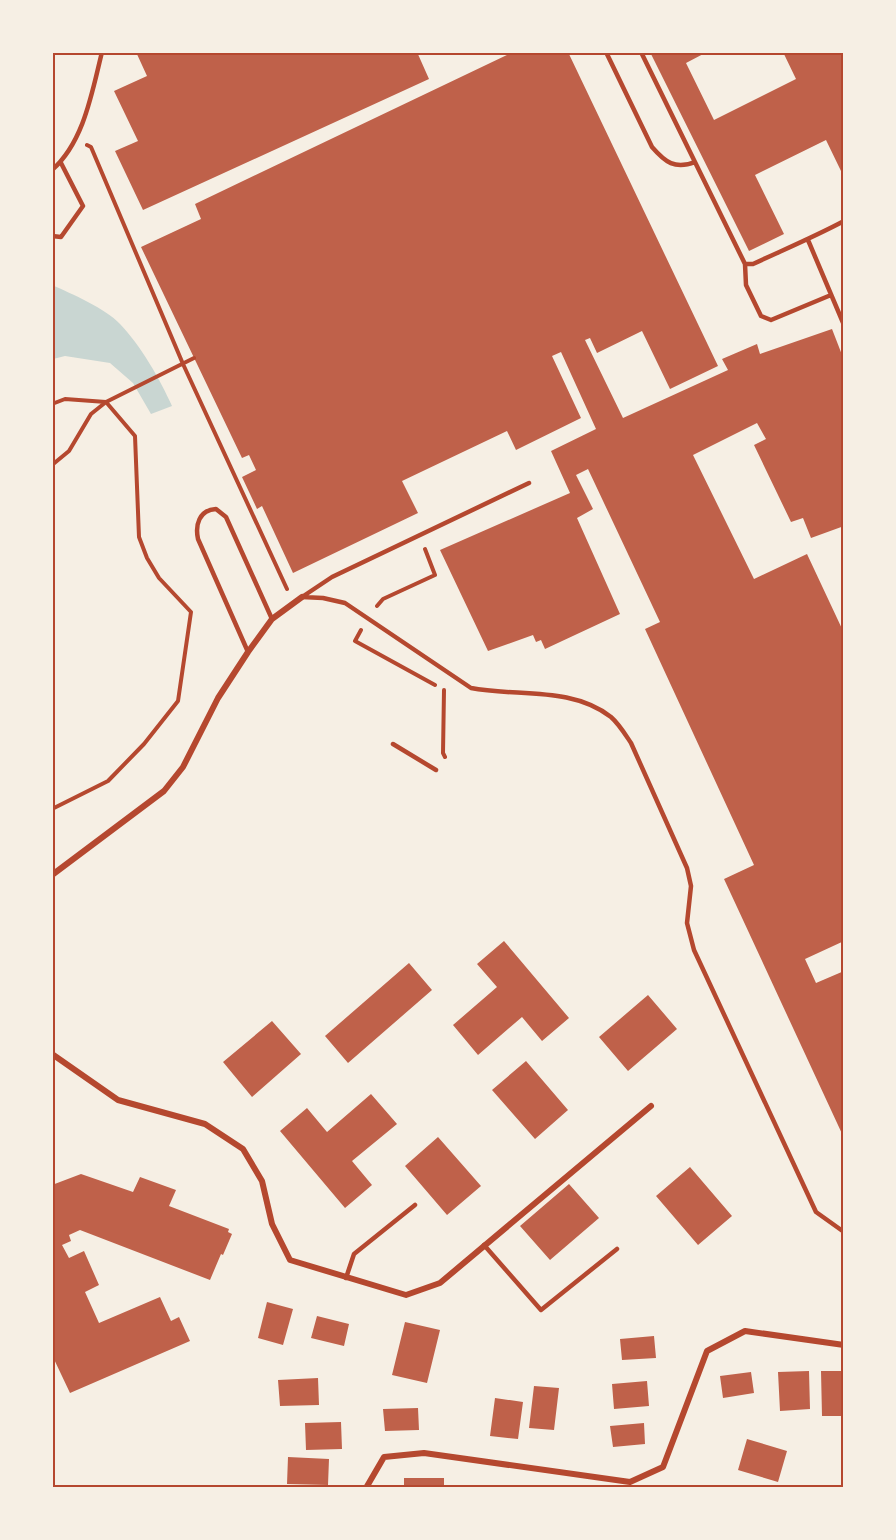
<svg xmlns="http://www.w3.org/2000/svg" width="896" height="1540" viewBox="0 0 896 1540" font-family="'Titillium Web',sans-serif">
  <rect width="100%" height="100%" fill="#f6efe4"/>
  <path fill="#c9d6d2" d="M52 285C72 294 105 308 120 324 141 346 160 379 172 406L151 414 133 383 110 363 65 356 53 359Z"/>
  <path fill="#bf614a" d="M136 52H417L429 79 143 210 115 151 138 141 114 91 147 76Z
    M509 52H568L718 366 670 389 642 331 597 353 590 338 585 340 623 418 728 370 722 359 757 344 760 354 832 329 844 360V526L811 538 803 518 791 522 754 445 766 439 757 423 693 455 754 579 807 554 844 633V941L805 959 816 983 844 971V1138L724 879 754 865 645 629 660 622 588 469 576 475 593 509 577 518 620 614 545 649 541 640 536 642 533 635 488 651 440 550 570 493 551 451 596 429 561 352 552 356 581 418 516 450 507 431 402 481 418 513 293 573 262 506 257 509 242 477 256 470 249 455 242 458 141 247 201 219 195 204 509 54Z
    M650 52H707L686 63 714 120 796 79 783 52H844V170L841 171 826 140 755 175 784 234 749 251Z
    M504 941 569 1018 542 1041 522 1017 478 1055 453 1025 497 987 477 964Z
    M409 963 432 990 348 1063 325 1036Z
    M648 995 677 1029 628 1071 599 1037Z
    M272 1021 301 1054 252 1097 223 1062Z
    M526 1061 568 1110 535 1139 492 1090Z
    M371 1094 397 1124 352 1161 372 1185 345 1208 280 1131 307 1108 327 1132Z
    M438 1137 481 1186 447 1215 405 1166Z
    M690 1167 732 1216 698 1245 656 1196Z
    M81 1174 133 1192 140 1177 176 1190 169 1206 229 1229 228 1232 232 1234 223 1255 221 1254 210 1280 80 1230 69 1235 71 1241 62 1245 69 1258 84 1251 99 1285 85 1292 99 1323 160 1297 171 1321 179 1317 190 1341 70 1393 52 1355V1185Z
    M569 1184 599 1218 550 1260 520 1226Z
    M267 1302 293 1309 283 1345 258 1338Z
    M317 1316 349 1324 344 1346 311 1338Z
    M405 1322 440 1330 427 1383 392 1375Z
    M654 1336 656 1358 622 1360 620 1339Z
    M809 1371 810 1409 780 1411 778 1372Z
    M821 1371H844V1416H822Z
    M751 1372 754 1393 723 1398 720 1376Z
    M318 1378 319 1405 280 1406 278 1380Z
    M647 1381 649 1406 614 1409 612 1384Z
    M534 1386 559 1388 554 1430 529 1428Z
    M495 1398 523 1402 518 1439 490 1436Z
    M418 1408 419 1430 385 1431 383 1409Z
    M341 1422 342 1449 306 1450 305 1423Z
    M644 1423 645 1444 613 1447 610 1426Z
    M747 1439 787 1451 778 1482 738 1470Z
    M288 1457 329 1459 328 1485 287 1484Z
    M404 1478H444V1488H404Z"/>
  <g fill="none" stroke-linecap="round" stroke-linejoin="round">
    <path stroke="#b5482f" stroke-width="4" d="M87 145 91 147 183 364 287 589
      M52 404 65 399 106 402 194 358
      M52 465 69 451 91 414 106 402 135 436 139 537 147 558 159 578 191 612 178 701 144 744 108 781 52 809
      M377 606 383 599 435 575 425 549
      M361 630 355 641 435 685
      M444 690 443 753 445 757"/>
    <path stroke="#b5482f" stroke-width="4.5" d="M606 52 652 147C665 162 675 170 695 162
      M641 52 745 264H753C783 250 814 237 844 221
      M52 170C84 142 92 92 102 52
      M52 236 61 237 83 206 61 163
      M808 240 844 325
      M745 264 746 285 761 316 771 320 831 295
      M302 597 323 598 345 603 471 688C517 697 571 686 611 717 619 724 625 734 631 743L687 868 691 886 687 923 694 950 816 1212 844 1232
      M302 597 332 577 529 483
      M248 652 198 539C195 525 199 510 216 509L226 517 272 619
      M393 744 436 770
      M484 1245 541 1310 617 1249
      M346 1278 354 1254 415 1205"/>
    <path stroke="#b5482f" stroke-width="6" d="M52 875 164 791 183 767 218 698 248 652 272 619 302 597
      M52 1054 118 1100 205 1124 243 1149 262 1181 272 1224 290 1260 406 1295 440 1283 651 1106
      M366 1488 384 1457 424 1453 630 1482 663 1467 707 1351 745 1331 844 1345"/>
  </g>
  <rect width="896" height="1540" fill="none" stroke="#f6efe4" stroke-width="108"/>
  <rect x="54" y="54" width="788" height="1432" fill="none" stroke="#b5482f" stroke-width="2"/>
</svg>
